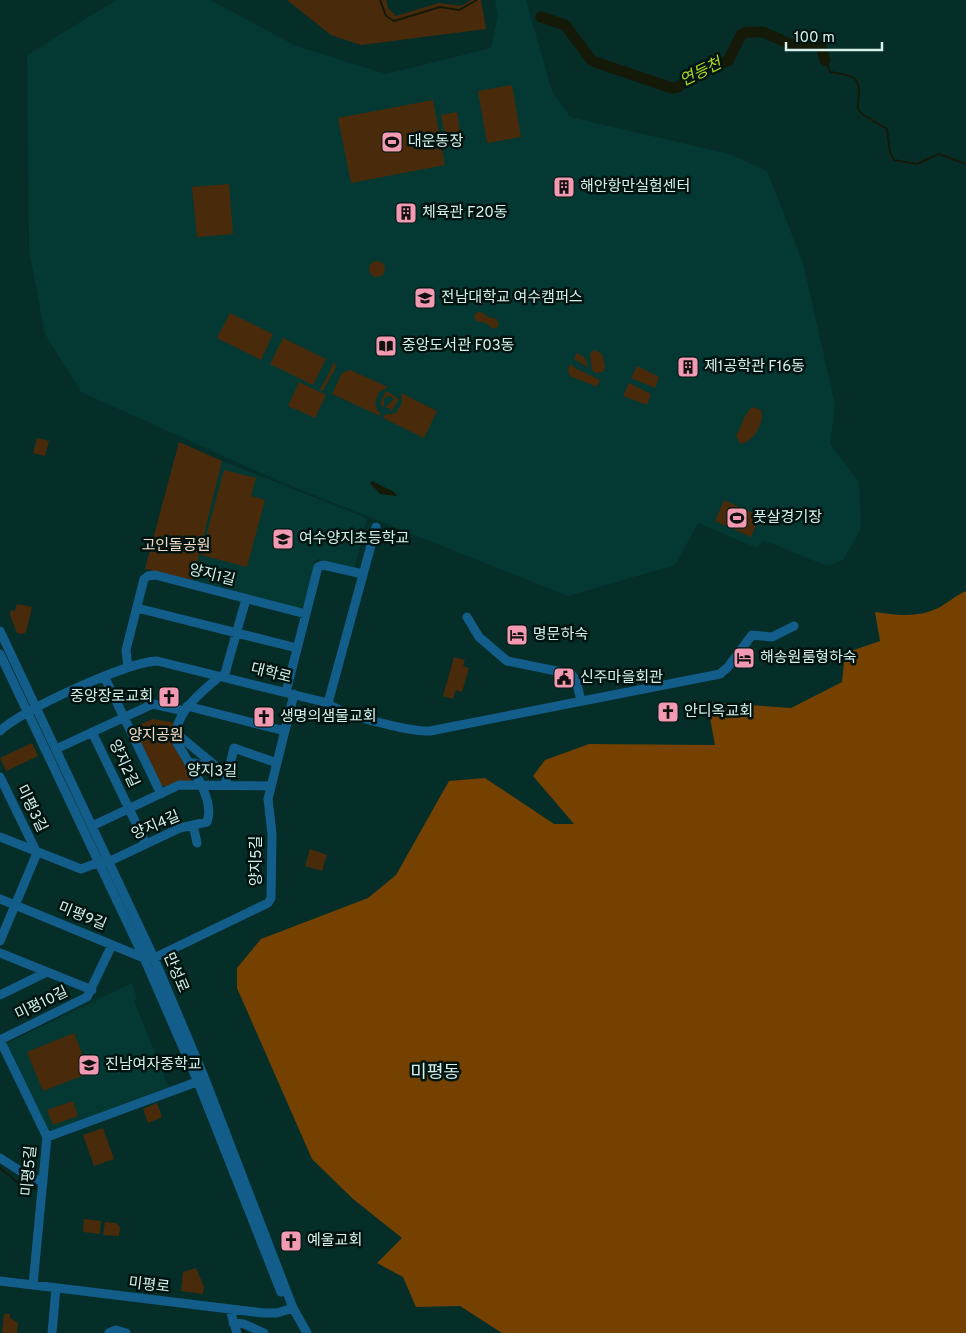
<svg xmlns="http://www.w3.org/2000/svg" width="966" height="1333" viewBox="0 0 966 1333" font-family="Overpass,'Noto Sans KR',sans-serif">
  <rect width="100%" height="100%" fill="#052e29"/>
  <path fill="#043933" d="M116 0H210L296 46 386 74 491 48 498 16 495 0H526L552 91 570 117 729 154 767 171 803 263 835 405 830 444 859 482 861 529 843 560 827 566 763 540 757 548 698 523 675 565 568 596 281 482 81 392 45 334 29 250 27 55Z
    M222 461 367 518 355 566 352 568 319 559 315 561 304 606 299 609 193 580Z
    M132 983 137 999 134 1001 169 1087 47 1132 7 1043Z"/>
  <path fill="#492b0b" d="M287 0H386L388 8 396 16 439 3 461 6 471 0H481L486 29 361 45 331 35Z
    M512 85 521 137 487 143 478 91Z
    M433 100 445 165 351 183 338 118Z
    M457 112 462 144 446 147 441 115Z
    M229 184 233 234 197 237 192 187Z
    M369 269a8 8 0 1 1 16 0a8 8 0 1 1-16 0Z
    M477 312H481L488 317 497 319 499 326 493 329 486 323 476 321 474 316Z
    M230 313 273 334 261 360 217 338Z
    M283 338 326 359 313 385 270 364Z
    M595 350 602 354 605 367 603 372 596 373 592 370 590 353Z
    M577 353 584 357 589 368 574 359Z
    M334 363 337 365 323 391 320 390Z
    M570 364 577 369 600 380 597 387 570 376 568 371Z
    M637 366 659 377 655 388 631 378Z
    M350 370 388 387 379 392 375 403 378 412 381 413 380 416 332 394 342 373Z
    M299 382 326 395 315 418 288 406Z
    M629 383 651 394 647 405 623 396Z
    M386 391 399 399 391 412 390 408H385L394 399 390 396 384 398V408L380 403Z
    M401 393 437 411 424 438 383 418 384 415 396 413 402 403Z
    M753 407 761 410C765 423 754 442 740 444L736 435C743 426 743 413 753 407Z
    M37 438 49 441 45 456 33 453Z
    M179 442 222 461 193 580 145 569Z
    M224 470 256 478 251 496 265 500 247 567 201 555Z
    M724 500 760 516 751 537 715 521Z
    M17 604 32 607 26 632 23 634 17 633 10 615 11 610 15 611Z
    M454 657 465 660 463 666 469 668 462 692 456 690 453 699 443 696Z
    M153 719 177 723 176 749 190 774 191 781H181L164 787 160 784 133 727Z
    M32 743 38 756 6 771 0 758Z
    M310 849 327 855 322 871 305 866Z
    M74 1033 90 1073 43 1091 27 1052Z
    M73 1101 78 1116 53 1125 47 1110Z
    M157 1103 162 1117 148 1123 143 1109Z
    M103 1128 114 1159 94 1166 83 1135Z
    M84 1219 101 1221 100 1234 83 1232Z
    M105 1222 116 1223 120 1227 119 1236 103 1235Z
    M196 1268 204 1287 203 1294 181 1291 183 1272Z
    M4 1314H10V1318L18 1323 17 1333H2Z"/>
  <path fill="#754100" d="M966 591V1333H502L460 1306 416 1307 403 1277 377 1263 402 1238 353 1199 312 1159 237 988V968L261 939 368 898 396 875 449 781 485 778 554 824H574L533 776 545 760 589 744 715 745 707 702 791 708 842 682 845 653 880 641 875 612C896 615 918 618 938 608 948 603 956 595 966 591Z"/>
  <path fill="#151a08" d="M372 481 394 492 397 496 380 494 370 483Z"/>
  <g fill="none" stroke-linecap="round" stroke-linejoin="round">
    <path stroke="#151a08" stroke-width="2" d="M380 0 386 16 394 21 440 7 459 10 477 0
      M825 60 830 72C844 75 860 73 859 93 859 98 857 103 858 109L862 114 887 129 890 152 894 160 917 164 939 154 966 164
      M0 1168 22 1186 39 1190
      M241 1328 244 1333"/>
    <path stroke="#151a08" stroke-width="11" d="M541 17 565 25 592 61 672 88 678 87 700 70 728 61 741 35 746 32H763L790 44H817L822 49 825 60"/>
    <path stroke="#135d8b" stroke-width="9" d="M137 608 297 648
      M467 617 479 637 507 661 571 674 576 680 581 701
      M0 631 154 958 205 1079 293 1308 307 1333
      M0 654 144 958 198 1082 281 1292
      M128 667 126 650 144 579 148 576 155 575 306 614
      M104 676 161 794
      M224 677 246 599
      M286 692 318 567 323 565 363 574
      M328 703 376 527
      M187 706 285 731
      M0 731C21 710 127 662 157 661L328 703C340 715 412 732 430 731L720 674 728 667 752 635 772 637 794 626
      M92 732 146 844
      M177 734 218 768
      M56 749 153 704 184 711
      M188 762 217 768
      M0 777 37 853
      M225 785 234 748 277 763
      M193 825 197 843
      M92 826 179 785 271 786
      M0 837 81 869 100 862H108L180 828 207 822C216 799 189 764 177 743 171 714 201 693 220 676
      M0 899 144 958H154L268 903 271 898 272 834 268 799 294 694
      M0 941 37 853
      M0 953 92 990
      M0 995 47 972
      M0 1040 47 1137 33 1285
      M0 1040 87 997 112 945
      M47 1137 202 1080
      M0 1158 28 1176 43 1182
      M0 1281 263 1313H277L293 1308
      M230 1310 237 1333
      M233 1323 244 1324 264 1333
      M52 1333 56 1288
      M109 1333 116 1330 126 1333"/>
  </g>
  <defs>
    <g id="stadium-square" transform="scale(1.125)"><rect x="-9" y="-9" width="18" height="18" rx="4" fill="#f19ab1" stroke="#011411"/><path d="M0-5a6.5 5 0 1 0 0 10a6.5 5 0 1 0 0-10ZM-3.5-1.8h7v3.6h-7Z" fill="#111"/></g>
    <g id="building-square" transform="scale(1.125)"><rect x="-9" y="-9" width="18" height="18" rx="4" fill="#f19ab1" stroke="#011411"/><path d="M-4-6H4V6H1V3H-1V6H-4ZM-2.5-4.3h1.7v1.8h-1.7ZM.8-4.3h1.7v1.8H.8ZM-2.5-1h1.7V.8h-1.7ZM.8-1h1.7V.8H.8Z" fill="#111"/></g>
    <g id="university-square" transform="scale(1.125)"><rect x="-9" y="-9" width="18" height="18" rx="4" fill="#f19ab1" stroke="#011411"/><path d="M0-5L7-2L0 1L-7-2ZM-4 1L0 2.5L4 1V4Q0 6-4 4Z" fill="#111"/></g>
    <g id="library-square" transform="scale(1.125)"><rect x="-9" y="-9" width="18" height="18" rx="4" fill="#f19ab1" stroke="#011411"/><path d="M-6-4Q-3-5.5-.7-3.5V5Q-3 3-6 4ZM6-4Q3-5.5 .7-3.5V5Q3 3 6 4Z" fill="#111"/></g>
    <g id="school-square" transform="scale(1.125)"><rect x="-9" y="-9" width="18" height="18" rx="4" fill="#f19ab1" stroke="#011411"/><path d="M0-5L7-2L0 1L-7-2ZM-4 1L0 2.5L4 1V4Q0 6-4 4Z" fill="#111"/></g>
    <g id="hotel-square" transform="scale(1.125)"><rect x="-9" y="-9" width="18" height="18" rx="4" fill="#f19ab1" stroke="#011411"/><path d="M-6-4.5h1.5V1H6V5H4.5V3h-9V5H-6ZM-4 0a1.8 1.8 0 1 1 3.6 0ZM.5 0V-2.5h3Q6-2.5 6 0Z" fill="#111"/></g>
    <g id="civic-square" transform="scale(1.125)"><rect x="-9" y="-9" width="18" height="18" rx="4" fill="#f19ab1" stroke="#011411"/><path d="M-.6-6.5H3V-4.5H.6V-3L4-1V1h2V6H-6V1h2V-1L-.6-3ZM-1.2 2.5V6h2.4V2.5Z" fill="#111"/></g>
    <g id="church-square" transform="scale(1.125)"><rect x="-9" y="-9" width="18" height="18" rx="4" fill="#f19ab1" stroke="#011411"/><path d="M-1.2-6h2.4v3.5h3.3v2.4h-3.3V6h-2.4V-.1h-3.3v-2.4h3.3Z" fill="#111"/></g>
  </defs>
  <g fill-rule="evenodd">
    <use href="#stadium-square" x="392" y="142"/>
    <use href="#building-square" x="564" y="187"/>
    <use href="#building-square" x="406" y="213"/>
    <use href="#university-square" x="425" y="298"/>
    <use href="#library-square" x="386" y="346"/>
    <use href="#building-square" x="688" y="367"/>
    <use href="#stadium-square" x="737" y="518"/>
    <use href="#school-square" x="283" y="539"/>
    <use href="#hotel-square" x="517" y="635"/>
    <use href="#hotel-square" x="744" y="658"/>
    <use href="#civic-square" x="564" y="678"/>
    <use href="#church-square" x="169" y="697"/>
    <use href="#church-square" x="668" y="712"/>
    <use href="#church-square" x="264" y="717"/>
    <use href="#school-square" x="89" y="1065"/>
    <use href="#church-square" x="291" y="1241"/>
  </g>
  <g text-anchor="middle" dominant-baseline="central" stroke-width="5" stroke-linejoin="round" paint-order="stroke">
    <g font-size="15" fill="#d6f1eb" stroke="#011411" text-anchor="start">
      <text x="408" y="142">대운동장</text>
      <text x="580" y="187">해안항만실험센터</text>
      <text x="422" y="213">체육관 F20동</text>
      <text x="441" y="298">전남대학교 여수캠퍼스</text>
      <text x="402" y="346">중앙도서관 F03동</text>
      <text x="704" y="367">제1공학관 F16동</text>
      <text x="753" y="518">풋살경기장</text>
      <text x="299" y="539">여수양지초등학교</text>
      <text x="533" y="635">명문하숙</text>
      <text x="760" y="658">해송원룸형하숙</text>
      <text x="580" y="678">신주마을회관</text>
      <text x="153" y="697" text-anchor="end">중앙장로교회</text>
      <text x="684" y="712">안디옥교회</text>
      <text x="280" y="717">생명의샘물교회</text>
      <text x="105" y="1065">진남여자중학교</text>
      <text x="307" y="1241">예울교회</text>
    </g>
    <g font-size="15" fill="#f4dcc7" stroke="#011411">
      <text x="176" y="546">고인돌공원</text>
      <text x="156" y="736">양지공원</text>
    </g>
    <g font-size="15" fill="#d6f1eb" stroke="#011411">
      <text transform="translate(212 576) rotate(14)">양지1길</text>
      <text transform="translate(271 674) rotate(14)">대학로</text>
      <text transform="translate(123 764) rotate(65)">양지2길</text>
      <text transform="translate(212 772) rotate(1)">양지3길</text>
      <text transform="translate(31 809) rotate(64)">미평3길</text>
      <text transform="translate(156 826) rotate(-23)">양지4길</text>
      <text transform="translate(257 861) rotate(-90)">양지5길</text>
      <text transform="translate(82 917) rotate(22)">미평9길</text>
      <text transform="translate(175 973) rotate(67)">만성로</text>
      <text transform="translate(42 1004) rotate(-26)">미평10길</text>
      <text transform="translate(30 1171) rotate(-85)">미평5길</text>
      <text transform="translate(149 1286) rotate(7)">미평로</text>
    </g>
    <g font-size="16" font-style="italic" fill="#b1d921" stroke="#011411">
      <text transform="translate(701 73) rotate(-26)">연등천</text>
    </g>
    <g font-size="18" fill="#d6f1eb" stroke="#011411">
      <text x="435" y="1073">미평동</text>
    </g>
  </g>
  <path d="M786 42v8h96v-8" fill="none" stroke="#d6f1eb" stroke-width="2.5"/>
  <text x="794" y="42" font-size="15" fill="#d6f1eb" stroke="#011411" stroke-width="4" paint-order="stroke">100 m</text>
</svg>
